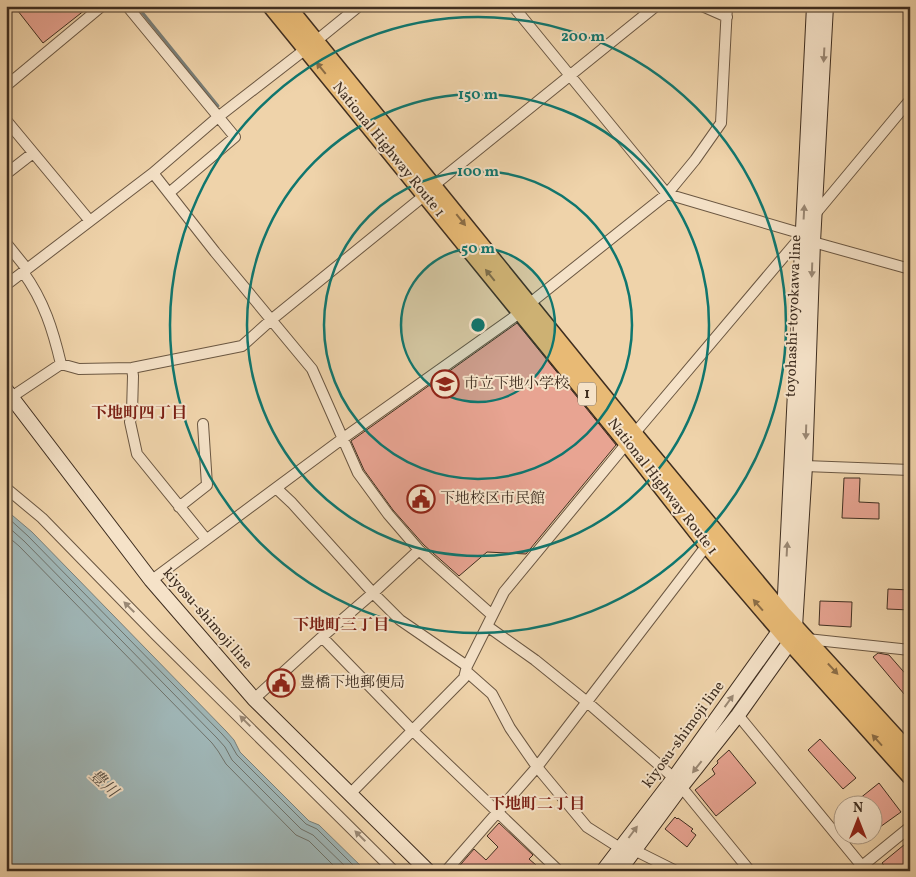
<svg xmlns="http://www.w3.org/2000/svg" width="916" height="877" viewBox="0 0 916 877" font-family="Vollkorn,'Noto Serif JP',serif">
  <rect width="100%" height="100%" fill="#efd3aa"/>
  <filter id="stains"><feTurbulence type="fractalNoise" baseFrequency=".004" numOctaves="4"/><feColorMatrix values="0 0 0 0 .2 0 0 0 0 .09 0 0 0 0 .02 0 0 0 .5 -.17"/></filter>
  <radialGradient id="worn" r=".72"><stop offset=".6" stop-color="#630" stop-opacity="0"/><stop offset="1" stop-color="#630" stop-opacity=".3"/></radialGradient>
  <path fill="#9fb5b5" stroke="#797f79" d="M6 510 32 532 226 731 234 740 240 752 309 821 319 825 366 871H6Z"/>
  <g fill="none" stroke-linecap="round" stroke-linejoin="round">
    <path stroke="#6f726a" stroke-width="1" d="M6 516 28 536 222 734 230 743 237 755 306 824 317 829 359 871
      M6 525 24 541 217 738 225 747 232 760 301 829 313 835 350 871
      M6 535 19 546 212 743 218 751 226 764 296 835 309 841 339 871"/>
    <path stroke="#797f79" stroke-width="3" d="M137 6 218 106"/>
  </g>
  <path fill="#e8a492" stroke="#3f2e20" d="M14 6H90L43 43Z
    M517 323 616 445 526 554 487 552 459 576 424 545 393 510 364 470 351 441Z
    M844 478H860L859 502 879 503V519L842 518Z
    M888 589 910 590V610L887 609Z
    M820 601 852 602 851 627 819 625Z
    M878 653 889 655 910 679V701L873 657Z
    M820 739 856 778 843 789 808 750Z
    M729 750 756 783 716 816 695 790 715 774 712 769 718 763 717 761Z
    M879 783 901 812 880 827 874 818V804H863L859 799Z
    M675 817 677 819 678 818 693 829 691 831 696 835 687 847 665 829Z
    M499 823 533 855 529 859 536 865 531 871H455L474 849 486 860 498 847 487 836Z
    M910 840V871H888L882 863Z"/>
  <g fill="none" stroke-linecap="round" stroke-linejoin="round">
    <g stroke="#6b5742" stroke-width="12">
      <path id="minor" d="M127 6 235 137 169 193
        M513 6 667 194 695 160 721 123 727 6
        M702 6 727 17
        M6 86 102 6
        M6 120 90 221
        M153 173 215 252 312 369 358 473 388 514 419 550 492 615
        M6 174 33 153
        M433 186 656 6
        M816 213 910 100
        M813 242 910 269
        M6 243 27 269
        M23 272C44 301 53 330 61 364
        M6 285 153 173 218 117 316 41 359 6
        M529 304 667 194 803 234 634 434
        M132 368 133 376 132 412 130 422 137 454 206 539
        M7 400 61 364 79 369 132 368 242 346 271 320 425 195
        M805 466 910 470
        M6 488 42 518 156 635 394 871
        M276 488 292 503 373 593 400 620 467 666
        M179 507 207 485 203 424
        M152 580 342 439 521 312
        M487 626 535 660 587 702 674 778 750 871
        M322 637 413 731 559 871
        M807 639 910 650
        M466 671 492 694 510 728 537 767 587 827 620 848
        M254 699 322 637 373 593 419 550
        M738 715 866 871
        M350 794 464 678 467 666 504 592 627 443
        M634 850 676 871
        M446 871 537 767 707 545
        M856 871 910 827"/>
    </g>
    <g stroke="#3f2e20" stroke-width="16">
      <path id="secondary" d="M6 390 151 580 254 699 428 871
        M603 871 674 778 780 630 784 615 814 6
        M619 871 681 787 738 715 790 642 795 627 805 466 813 242 826 6"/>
    </g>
    <g stroke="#3f2e20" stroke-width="19">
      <path id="trunk" d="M271 6 627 443 707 545 790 642 910 776
        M287 6 634 434 784 615 910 753"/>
    </g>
    <use href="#minor" stroke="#f5e2c8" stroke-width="10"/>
    <use href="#secondary" stroke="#f5e2c8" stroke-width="14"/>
    <use href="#trunk" stroke="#e8ba75" stroke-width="16"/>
  </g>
  <defs><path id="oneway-solid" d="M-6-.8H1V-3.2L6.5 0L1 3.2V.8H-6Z" transform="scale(1.25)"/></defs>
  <g fill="#9a8874">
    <use href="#oneway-solid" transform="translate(824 55) rotate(93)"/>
    <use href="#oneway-solid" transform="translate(804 212) rotate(-87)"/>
    <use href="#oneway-solid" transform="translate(812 270) rotate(92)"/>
    <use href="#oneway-solid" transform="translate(806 432) rotate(92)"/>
    <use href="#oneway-solid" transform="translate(787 549) rotate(-87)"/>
    <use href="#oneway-solid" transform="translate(129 607) rotate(-135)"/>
    <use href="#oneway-solid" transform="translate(729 701) rotate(-54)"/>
    <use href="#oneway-solid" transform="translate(245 721) rotate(-135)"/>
    <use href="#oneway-solid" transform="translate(697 767) rotate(128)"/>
    <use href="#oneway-solid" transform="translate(633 832) rotate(-53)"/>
    <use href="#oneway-solid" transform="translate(360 836) rotate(-135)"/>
  </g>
  <g fill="#8b6d46">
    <use href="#oneway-solid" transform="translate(321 68) rotate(-129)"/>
    <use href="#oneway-solid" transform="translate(461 220) rotate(51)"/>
    <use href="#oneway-solid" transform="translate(490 275) rotate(-129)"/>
    <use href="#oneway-solid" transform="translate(758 605) rotate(-131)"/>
    <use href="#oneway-solid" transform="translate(833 669) rotate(47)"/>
    <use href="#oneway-solid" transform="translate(877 740) rotate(-132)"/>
  </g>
  <circle cx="478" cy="325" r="77" fill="#0f766e" fill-opacity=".12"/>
  <g fill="none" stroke="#0f766e" stroke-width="2.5">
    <circle cx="478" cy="325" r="77"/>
    <circle cx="478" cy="325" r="154"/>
    <circle cx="478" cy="325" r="231"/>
    <circle cx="478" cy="325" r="308"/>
  </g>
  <defs>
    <g id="school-ring" transform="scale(1.4375)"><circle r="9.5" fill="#f5e2c8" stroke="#8f2418" stroke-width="1.5"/><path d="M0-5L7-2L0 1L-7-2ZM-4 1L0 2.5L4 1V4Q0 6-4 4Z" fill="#8f2418"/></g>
    <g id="civic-ring" transform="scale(1.4375)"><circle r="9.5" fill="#f5e2c8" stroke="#8f2418" stroke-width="1.5"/><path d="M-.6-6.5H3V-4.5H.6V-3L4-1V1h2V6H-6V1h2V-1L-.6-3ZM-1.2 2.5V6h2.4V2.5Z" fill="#8f2418"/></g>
  </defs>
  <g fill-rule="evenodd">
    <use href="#school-ring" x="445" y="384"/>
    <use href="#civic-ring" x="421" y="499"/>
    <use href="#civic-ring" x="281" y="683"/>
  </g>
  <g text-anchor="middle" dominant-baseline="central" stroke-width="4" stroke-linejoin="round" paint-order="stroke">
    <rect fill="#f5e2c8" stroke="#766452" stroke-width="1" x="578" y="382.5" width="18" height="23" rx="4"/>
    <g font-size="14" font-weight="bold" fill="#3f2e20">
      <text x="587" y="394">1</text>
    </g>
    <g font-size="15" fill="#3f2e20" stroke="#f5e2c8">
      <text transform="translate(388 150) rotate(51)">National Highway Route 1</text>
      <text transform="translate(794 316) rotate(-88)">toyohashi-toyokawa line</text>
      <text transform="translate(662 487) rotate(52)">National Highway Route 1</text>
      <text transform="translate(207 619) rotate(49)">kiyosu-shimoji line</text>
      <text transform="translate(684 735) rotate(-54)">kiyosu-shimoji line</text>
    </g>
    <g font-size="15" fill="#3f2e20" stroke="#f5e2c8" text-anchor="start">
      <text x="464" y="384">市立下地小学校</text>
      <text x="440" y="499">下地校区市民館</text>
      <text x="300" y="683">豊橋下地郵便局</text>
    </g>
    <g font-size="16" font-weight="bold" fill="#7a1f14" stroke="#f5e2c8">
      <text x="139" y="414">下地町四丁目</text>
      <text x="341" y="626">下地町三丁目</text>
      <text x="537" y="805">下地町二丁目</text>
    </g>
    <g font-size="16" font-style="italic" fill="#52493e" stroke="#f5e2c8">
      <text transform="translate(103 784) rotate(42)">豊川</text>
    </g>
  </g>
  <circle cx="478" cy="325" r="8" fill="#0f766e" stroke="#f5e2c8" stroke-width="2.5"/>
  <g font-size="15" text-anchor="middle" font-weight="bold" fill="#0f766e" stroke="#f5e2c8" stroke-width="4" stroke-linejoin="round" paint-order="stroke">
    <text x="583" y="41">200 m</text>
    <text x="478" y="99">150 m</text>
    <text x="478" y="176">100 m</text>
    <text x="478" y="253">50 m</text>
  </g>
  <rect width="916" height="877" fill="none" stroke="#efd3aa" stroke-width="25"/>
  <rect x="8" y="8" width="901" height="862" fill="none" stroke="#3f2e20" stroke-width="2.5"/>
  <rect x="12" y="12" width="891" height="852" fill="none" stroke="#3f2e20"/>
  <g transform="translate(858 820)"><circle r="24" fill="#f5e2c8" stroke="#ac9a85"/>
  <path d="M0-4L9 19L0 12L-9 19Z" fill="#8f2418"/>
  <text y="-8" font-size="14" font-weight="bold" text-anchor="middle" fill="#3f2e20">N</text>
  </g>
  <rect width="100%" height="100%" filter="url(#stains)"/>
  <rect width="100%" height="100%" fill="url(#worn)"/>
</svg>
